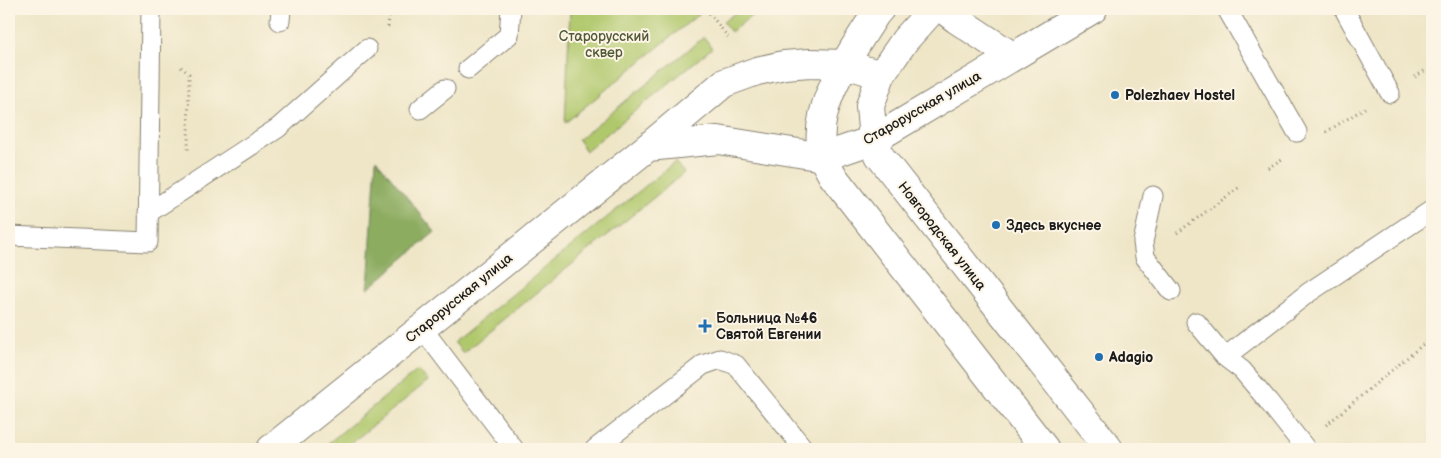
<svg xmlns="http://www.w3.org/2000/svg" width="1441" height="458" viewBox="0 0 1441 458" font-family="'Balsamiq Sans',sans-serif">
  <rect width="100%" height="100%" fill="#fcf5e5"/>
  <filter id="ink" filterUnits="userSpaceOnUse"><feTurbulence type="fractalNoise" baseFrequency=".02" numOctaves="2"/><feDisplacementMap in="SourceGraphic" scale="10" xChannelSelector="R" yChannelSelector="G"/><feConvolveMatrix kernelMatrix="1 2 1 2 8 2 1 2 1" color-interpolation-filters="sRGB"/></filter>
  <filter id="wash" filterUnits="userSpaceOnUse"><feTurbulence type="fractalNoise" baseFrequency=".0096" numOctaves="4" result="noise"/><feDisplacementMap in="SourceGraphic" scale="20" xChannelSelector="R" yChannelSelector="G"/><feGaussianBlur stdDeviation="1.12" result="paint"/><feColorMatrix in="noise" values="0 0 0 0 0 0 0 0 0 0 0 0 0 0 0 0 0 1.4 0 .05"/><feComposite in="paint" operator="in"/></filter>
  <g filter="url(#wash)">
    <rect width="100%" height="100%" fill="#efe6c8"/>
    <path fill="#b0c86c" stroke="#667244" d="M570 9H705L565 123Z
      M740 9H760L731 32 723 22Z
      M704 37 712 48 586 151 578 140Z
      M675 162 684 173 463 353 454 342Z
      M418 370 428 381 344 449H321Z"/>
    <path fill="#8cac60" stroke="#54643e" d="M376 159 435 232 368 289Z"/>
  </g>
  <g filter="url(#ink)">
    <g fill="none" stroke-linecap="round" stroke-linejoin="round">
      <g stroke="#868172" stroke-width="21">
        <path id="service" d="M1227 9 1297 132
          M1344 9 1390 93
          M280 21 281 9
          M468 69 509 35 511 9
          M420 109 445 89
          M1153 196 1143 242 1145 257 1171 291
          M148 213 278 128 367 49
          M9 236 148 242 151 9
          M1196 322 1225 357 1242 370 1268 401 1306 449
          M422 328 514 449
          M1225 357 1308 293 1432 210
          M595 449 703 365 720 359 736 365 804 449"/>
      </g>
      <g stroke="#868172" stroke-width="30">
        <path id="minor" d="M943 9 956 19 1012 56
          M648 147 718 140 823 157 873 140 1093 9
          M271 449 648 147 724 83 757 71 784 65 810 63 845 64 881 75"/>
      </g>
      <g stroke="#868172" stroke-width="30">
        <path id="tertiary" d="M880 9 875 15C850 55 810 108 823 157 825 163 829 169 832 175L1045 449
          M933 9 905 40 881 75 870 106 873 140 879 155 1109 449"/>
      </g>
      <path stroke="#868172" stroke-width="3" stroke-dasharray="1 4" stroke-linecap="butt" d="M706 9 728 37
        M388 27 390 9
        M181 67 189 74 188 150
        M1415 77 1427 69
        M1326 132 1365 108
        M1268 168 1282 159
        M1177 233 1241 186
        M1326 425 1432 337"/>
      <use href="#service" stroke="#fff" stroke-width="19"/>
      <use href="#minor" stroke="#fff" stroke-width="28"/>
      <use href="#tertiary" stroke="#fff" stroke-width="28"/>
    </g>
  </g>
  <g fill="#1f6fb2" stroke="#fcf5e5" stroke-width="2">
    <circle cx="1115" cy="95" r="5"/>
    <circle cx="996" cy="225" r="5"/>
    <path d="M702.5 318.5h5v5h5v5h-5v5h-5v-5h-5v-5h5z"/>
    <circle cx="1099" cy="357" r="5"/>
  </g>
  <g text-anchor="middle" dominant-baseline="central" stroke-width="4" stroke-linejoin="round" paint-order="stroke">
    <g font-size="14" fill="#505838" stroke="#fcf5e5">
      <text x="604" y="36">Старорусский<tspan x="604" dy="16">сквер</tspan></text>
    </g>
    <g font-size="14" font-weight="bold" fill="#1c1c1c" stroke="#fcf5e5" text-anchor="start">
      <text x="1125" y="95">Polezhaev Hostel</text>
      <text x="1006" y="225">Здесь вкуснее</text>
      <text x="716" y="318">Больница №46<tspan x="716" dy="16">Святой Евгении</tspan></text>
      <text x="1109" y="357">Adagio</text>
    </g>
    <g font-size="14" fill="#1c1c1c" stroke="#fcf5e5">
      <text transform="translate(922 108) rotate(-30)">Старорусская улица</text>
      <text transform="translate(942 236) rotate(52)">Новгородская улица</text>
      <text transform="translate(459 298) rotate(-39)">Старорусская улица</text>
    </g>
  </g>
  <rect width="1441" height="458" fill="none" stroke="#fcf5e5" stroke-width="30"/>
</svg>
